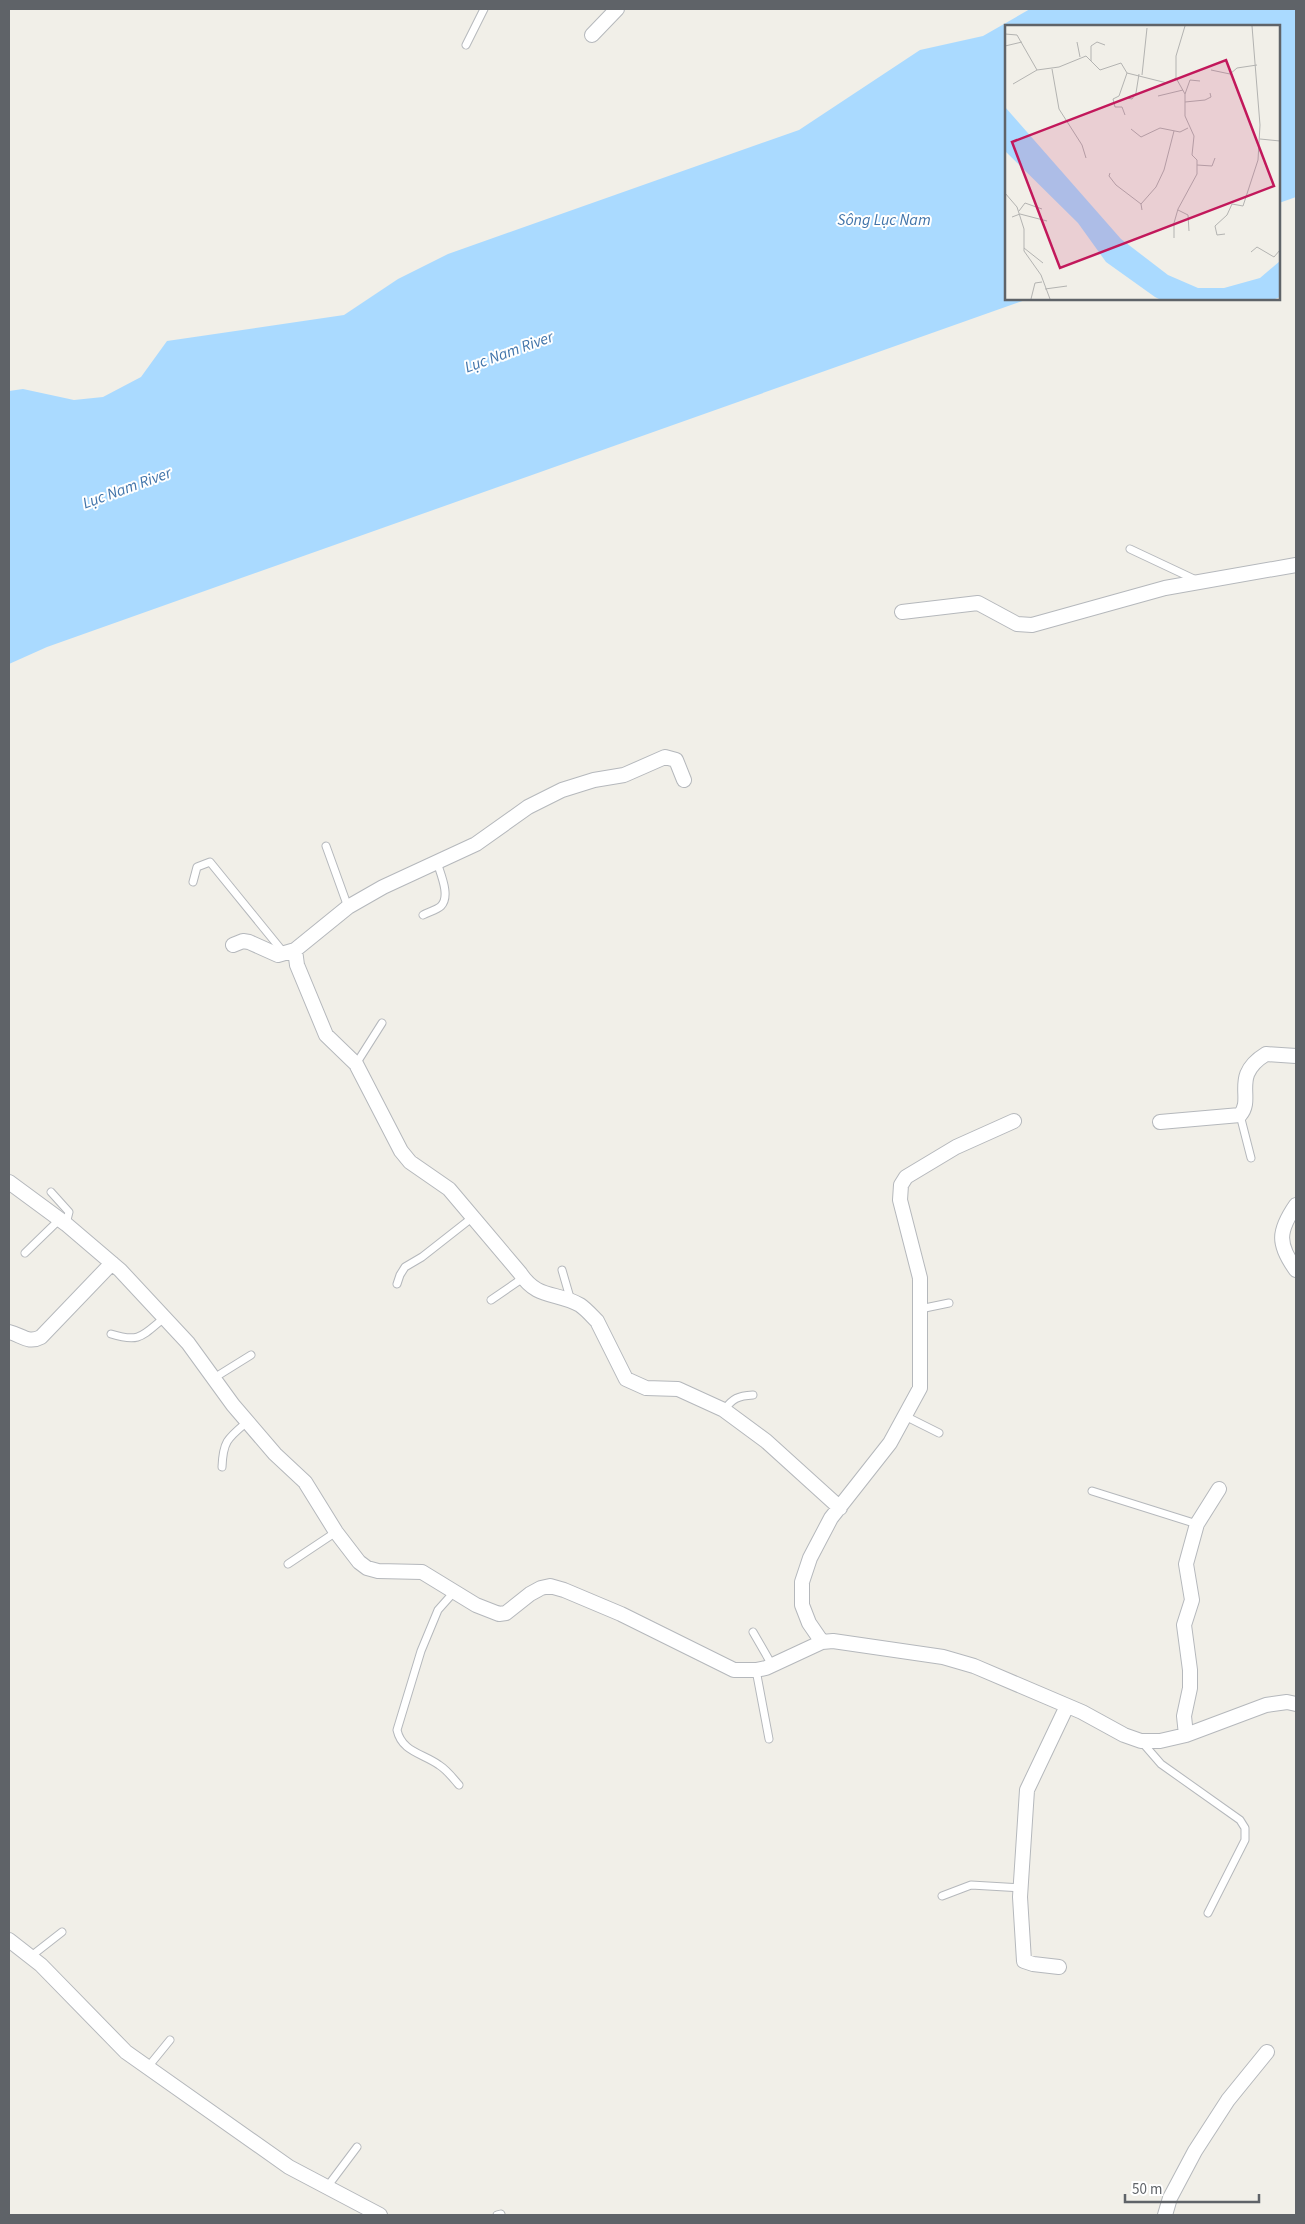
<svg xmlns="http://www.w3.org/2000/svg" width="1305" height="2224" viewBox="0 0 1305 2224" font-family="'Source Sans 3',sans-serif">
  <rect width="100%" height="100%" fill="#f1efe8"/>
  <path fill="#aadaff" d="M1030 9H1296V197L1279 203V26H1006V299H1028L47 647 9 664V391L23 389 74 400 103 397 141 377 167 341 344 315 398 279 448 254 799 130 920 50 983 36Z"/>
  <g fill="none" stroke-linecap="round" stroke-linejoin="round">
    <g stroke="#b5b8bc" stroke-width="9">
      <path id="service" d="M466 45 484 9
        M1130 549 1196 580
        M326 846 348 907
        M193 882 197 867 210 862 284 953
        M423 915C428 912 437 910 441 906 451 896 440 873 437 862
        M356 1064 382 1023
        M1240 1115 1251 1158
        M51 1192 69 1212 66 1224
        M25 1253 60 1219
        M562 1270 571 1301
        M397 1284 400 1275 405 1267 422 1257 473 1217
        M491 1300 523 1278
        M920 1309 949 1303
        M111 1334C140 1343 142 1336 164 1318
        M214 1378 251 1355
        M724 1410C733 1398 738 1396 753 1395
        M905 1416 939 1433
        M222 1467C223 1441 228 1438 247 1422
        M1092 1491 1197 1524
        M288 1564 336 1532
        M454 1592 438 1610 421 1651 397 1730C402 1752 422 1753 439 1765 447 1770 452 1777 459 1785
        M753 1632 772 1665
        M756 1670 769 1739
        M1141 1741 1161 1764 1240 1820 1245 1828V1840L1208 1913
        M942 1896 971 1885 1021 1888
        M30 1957 62 1932
        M148 2067 170 2040
        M327 2187 357 2147
        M497 2215 501 2214"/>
    </g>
    <g stroke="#b5b8bc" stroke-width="16">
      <path id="minor" d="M592 35 617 9
        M902 612 978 603 1017 624 1032 625 1165 588 1296 565
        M233 945 243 941 249 942 278 955 295 950 348 907 383 887 476 844 528 807 562 790 594 780 624 775 665 757 676 760 684 780
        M295 950 297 965 326 1035 356 1064 401 1151 410 1162 449 1189 520 1273C538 1300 555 1291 580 1305 586 1309 592 1316 597 1321L626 1379 646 1388 678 1389 724 1410 766 1441 840 1508
        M1160 1122 1240 1115C1255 1098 1230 1076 1266 1054L1296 1056
        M9 1182 66 1224 120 1270 188 1343 233 1405 275 1454 305 1482 336 1532 359 1562 367 1568 378 1571 422 1572 476 1605 499 1614 506 1613 530 1594 541 1588 550 1586 564 1590 621 1614 734 1670H756L766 1668 822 1642 833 1641 943 1657 974 1666 1082 1712 1124 1735 1141 1741H1160L1186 1735 1266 1705 1287 1702 1296 1704
        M1296 1205C1278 1231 1277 1244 1296 1270
        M9 1332C22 1335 28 1344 41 1337L112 1263
        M822 1642 809 1623 802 1605V1582L810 1558 831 1518 890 1443 920 1388V1278L900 1200 901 1185 906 1177 956 1147 1014 1121
        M1186 1735 1184 1716 1190 1688V1670L1184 1625 1192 1600 1186 1564 1197 1524 1219 1489
        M9 1940 41 1965 126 2052 289 2167 380 2215
        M1059 1967 1033 1964 1024 1961 1020 1897 1027 1790 1067 1706
        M1165 2215 1170 2198 1195 2151 1228 2100 1267 2052"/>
    </g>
    <use href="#service" stroke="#fff" stroke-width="7"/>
    <use href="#minor" stroke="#fff" stroke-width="14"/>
  </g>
  <g text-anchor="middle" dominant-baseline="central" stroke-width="4" stroke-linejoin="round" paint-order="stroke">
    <g font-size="16" font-style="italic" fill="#4174aa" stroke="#fff">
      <text x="884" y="220">Sông Lục Nam</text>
      <text transform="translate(509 352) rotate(-20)">Lục Nam River</text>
      <text transform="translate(127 488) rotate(-20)">Lục Nam River</text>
    </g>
  </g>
  <g transform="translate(1005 25)">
    <rect width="275" height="275" fill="#f1efe8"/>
    <path d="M0 82 116 214 163 250 193 263H219L255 253 275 236V272L270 274H154L150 272 101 237 73 198 0 126Z" fill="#aadaff"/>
    <path fill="none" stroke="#b3b3b1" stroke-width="1" d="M0 9 12 10 32 45 54 42 81 31 95 45 116 38 122 48 162 58 171 53V31L180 1M72 17 75 32M0 21 17 17M86 36V21L92 17 100 20M47 44 54 84 77 120 81 133M206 45 225 49 232 43 252 40M137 50 142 3M8 59 32 45M180 69 185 55 195 56M153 71 178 65M122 73 127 74 131 68 134 49M180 77 200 75 206 72 205 68M120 90 117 82H110L108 74 114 71 122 48M126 104 136 112 155 103 175 107 183 103M255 114 275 116M192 140 207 141 210 133M105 148 104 151 111 160 136 179 137 185M0 168 12 182 19 204V226L36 250 45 274M136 179 151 162 159 145 169 106M173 185 183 190 184 206M14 186 20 178 37 184M7 192 15 189 42 196M220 209 212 210 210 201 222 190 227 179 238 181 253 135 255 100 247 1M169 213V198L173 184 192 149V135L187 130 189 111 180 91V69L171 53M19 223 38 238M246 227 252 222 269 232 275 225M40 264 62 261M26 274 30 258 37 257"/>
    <path fill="#c2185b" fill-opacity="0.15" stroke="#c2185b" stroke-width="2.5" d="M221 35 269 161 55 243 7 117Z"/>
    <rect width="275" height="275" fill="none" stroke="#5f6368" stroke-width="2.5"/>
  </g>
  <rect width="1305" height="2224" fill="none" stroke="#5f6368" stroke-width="20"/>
  <path d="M1125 2194v8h134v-8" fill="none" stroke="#5f6368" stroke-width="2.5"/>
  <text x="1132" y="2194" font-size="15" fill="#5f6368" stroke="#ffffff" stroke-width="4" paint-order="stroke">50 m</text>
</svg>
